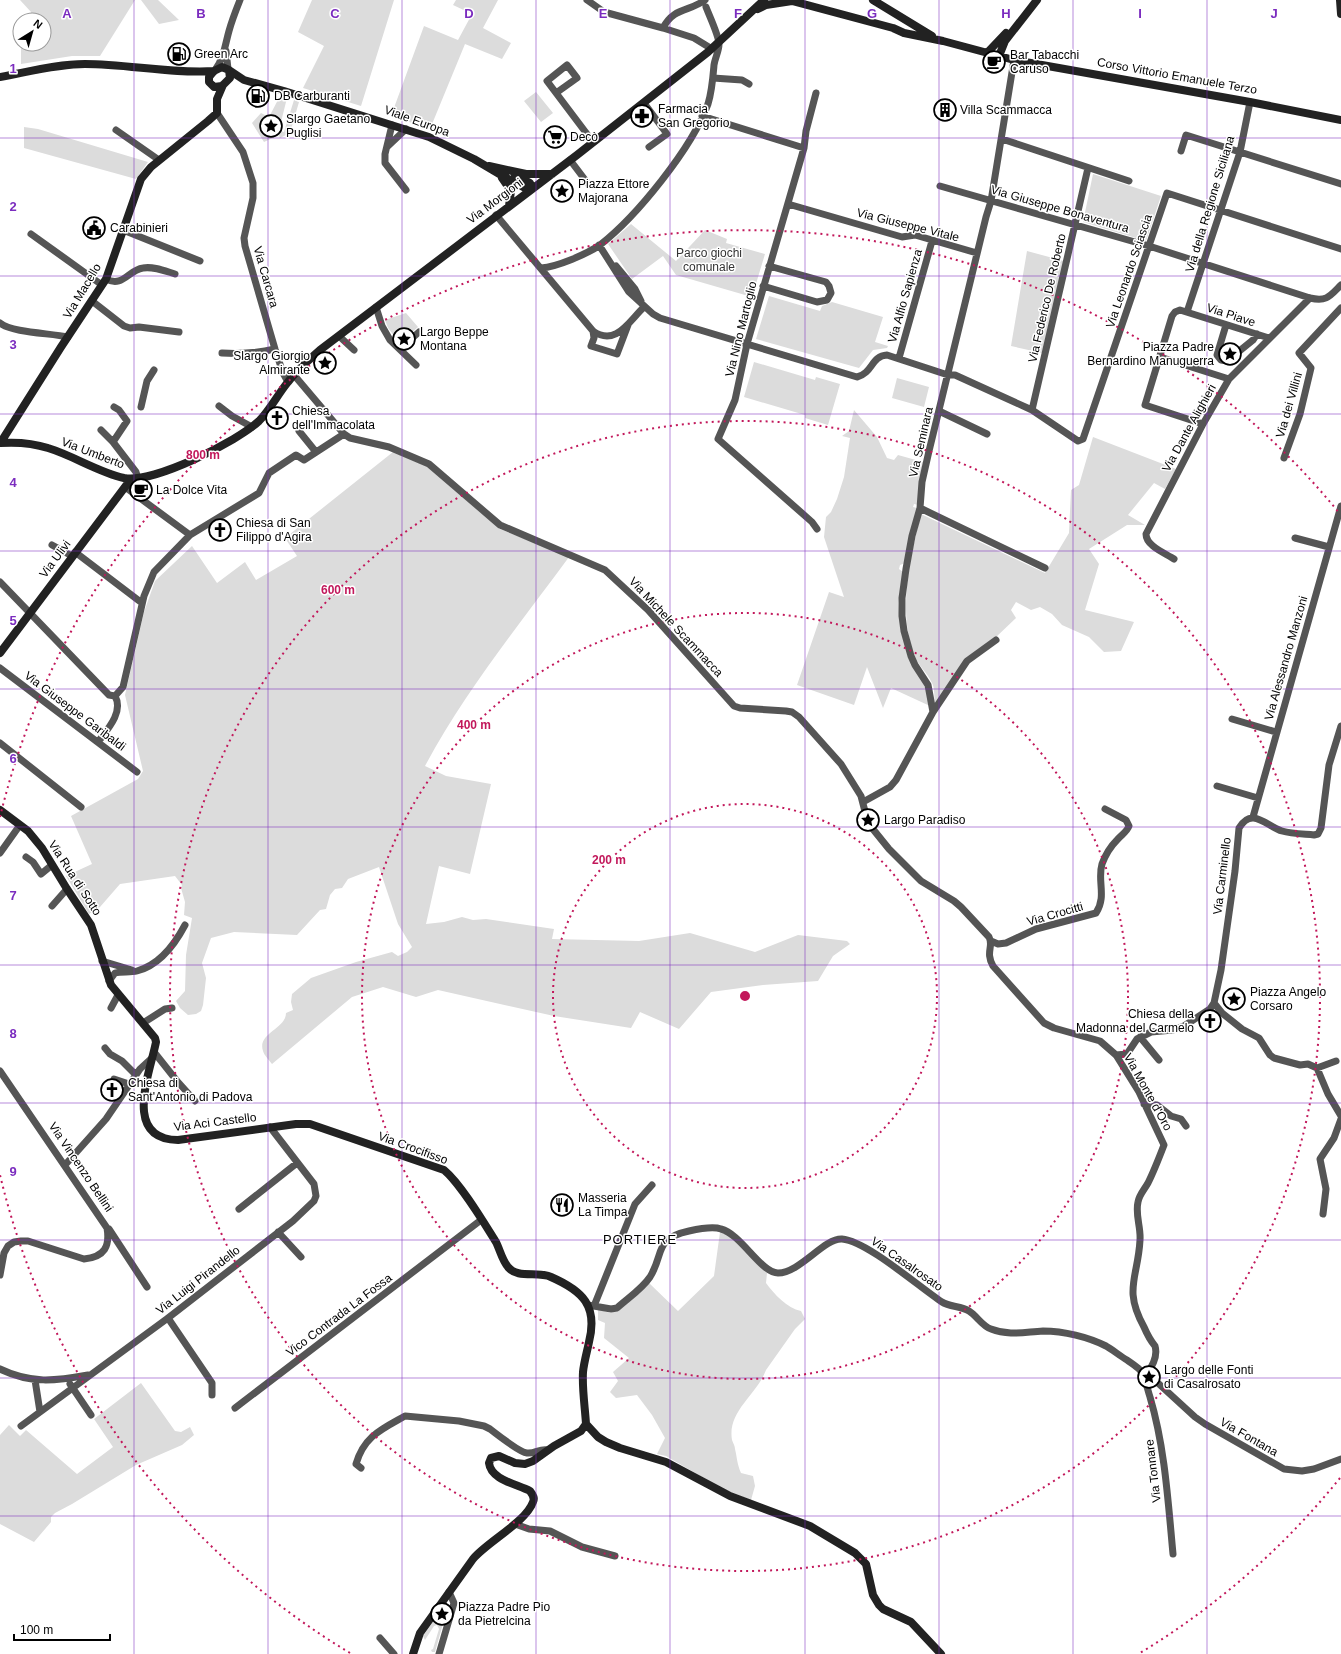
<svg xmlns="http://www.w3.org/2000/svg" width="1341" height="1654" viewBox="0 0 1341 1654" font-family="Helvetica,sans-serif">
  <rect width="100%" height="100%" fill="#fff"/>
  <path fill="#dcdcdc" d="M20 0H135L100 56H72L21 64V44H44V20H21H29L31 12Z
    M141 0H158L179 20 159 24Z
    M312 0H394L361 106 303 88 324 46 298 32Z
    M456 0H498L483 28 511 43 502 59 465 44 430 129 391 116 424 26 458 40 472 14 453 5Z
    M536 92 553 113 541 122 524 101Z
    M280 96 287 98 281 122 274 120 272 129 284 132 294 100 299 102 290 133 280 138 279 135 264 142 252 123 261 113 269 117Z
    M24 127 38 129 148 162 136 179 24 148Z
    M1093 174 1161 196 1146 241 1083 222Z
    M631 224 676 261 705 230 727 239 726 243 765 254 752 297 676 275 663 256 632 279 608 244Z
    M1027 251 1064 261 1042 353 1011 346Z
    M769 296 820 311 822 306 832 302 883 317 875 342 888 346 887 348 873 350 859 368 756 339Z
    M406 313 418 327 407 337 399 342 388 328 385 320Z
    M754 362 815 380 816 377 840 384 828 425 805 418V415L744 397Z
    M897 378 929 387 924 407 892 398Z
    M854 410 877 437 887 458 894 460 898 455 923 462 918 505 914 504 913 507 917 508 905 563 900 565 899 569 903 572 898 603 901 632 926 686 930 706 891 688 883 708 867 667 854 705 797 685 829 592 844 597 824 537 826 517 831 512 837 499 844 477 850 438 842 436 849 431Z
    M1093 437 1176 469 1165 489 1154 483 1128 515 1145 525H1127L1089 549 1099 564 1085 610 1134 622 1121 651 1104 652 1089 637 1062 625 1052 614 1040 607 1031 610 1016 602 1011 610 1016 618 995 638 968 657 935 704C934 698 935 688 932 683 927 672 917 665 913 652 898 607 910 559 921 514L1045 573 1069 533 1071 490 1079 485Z
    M393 452 427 466 500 529 569 557C519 625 465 691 425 766L446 776 491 784 470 874 439 866 426 924 444 922 462 917 473 920 486 919 554 929 552 939 639 941 690 933 755 952 798 935 847 941 850 944 833 956 818 981 763 985 711 992 679 1029 640 1012 631 1028 554 1016 438 990 416 997 383 987 352 997 272 1064C269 1060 264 1055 263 1051 257 1033 286 1029 286 1013L293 1010 291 1002 292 994 311 978 356 962 392 952 398 956 407 952 412 947 398 924 379 867 348 879 342 888 335 889 330 895 326 909 320 910 297 935 234 932 211 938 202 963 206 978 203 1005 201 1011 196 1014 188 1015 180 1008 176 1001 185 991 186 955 192 918 184 915 185 902 181 888 182 885 175 876 120 884 100 907 89 914 66 876 92 864 71 816 138 779 143 771 125 695 144 612 155 581 192 546 217 583 245 562 256 580 297 556 285 538Z
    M720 1232C740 1238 751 1260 767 1273L766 1283C774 1294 787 1308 801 1311L805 1319 795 1329 766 1370C757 1395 727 1411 732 1440 733 1443 735 1446 735 1449 737 1457 737 1464 741 1473L753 1476 755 1486 751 1500 721 1488 666 1456 657 1454 665 1438 652 1415 637 1395 616 1398 610 1392 618 1381 613 1372 629 1358 604 1338 605 1323 598 1320V1309L610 1313 618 1311 649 1283 678 1311 714 1276Z
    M141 1383 175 1431 181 1432 190 1427 194 1435 182 1445 136 1465 72 1504 55 1513 51 1517V1522L34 1542 0 1524V1435L9 1425 20 1436 26 1430 77 1474 113 1447 94 1419Z
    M445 1605 447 1609 446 1613 435 1652H432L431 1650 433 1649 439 1629 437 1625 434 1626 425 1640 423 1636Z"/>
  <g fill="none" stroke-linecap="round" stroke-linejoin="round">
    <path stroke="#555" stroke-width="7" d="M587 0 604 12 663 28 694 38 712 49
      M663 28C674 7 689 12 705 0
      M226 51 228 69
      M215 70C224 58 225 45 229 31 232 20 236 10 240 0
      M713 78 742 80 749 84
      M556 93 577 78 567 65 547 81 593 142
      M816 93 806 131 804 148 747 344 735 400 718 439 812 522 817 529
      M644 103 667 134 649 147
      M217 113 243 152 253 183V198L244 238 245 246 275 349 283 373 288 382
      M702 116 804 148
      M392 125 385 154V163L406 190
      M116 130 159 160
      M1002 139 1129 181
      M388 146 406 129
      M1181 151 1186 135 1341 184
      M570 160 589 185
      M940 186 1149 246 1310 298C1327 302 1330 296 1341 285
      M788 204 902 237 915 235 977 253
      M496 215 593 331C616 347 629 321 644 307
      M123 230 200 261
      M31 234 102 285
      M599 245 629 292 653 314 660 318 857 377C873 373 871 356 887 355L948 375H955L1032 410 1078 441 1083 439 1167 193 1341 249
      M616 266 635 289 641 301
      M541 268C557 267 587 254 600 245 637 216 692 148 708 104 712 91 713 77 714 65 715 58 719 51 719 44 719 36 709 15 706 7
      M106 279C123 288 128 270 143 268 153 266 165 271 175 274
      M763 286 817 302 827 300 831 293 829 286 826 282 769 266
      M92 301 124 326 130 328 139 327 179 332
      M376 307 382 326 390 340 416 365
      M1187 312 1240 152 1250 102
      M0 323C13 333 50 333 68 337
      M1226 325 1217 355 1221 360 1227 361 1253 340 1257 334
      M593 331 594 338 591 346 617 354 628 325
      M339 336 354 350
      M400 349 419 332
      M222 353C239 354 258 353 275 349
      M1160 357 1229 379
      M899 358 932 241
      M294 375 344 434 350 438 389 447 429 464 500 525 605 570 648 610 734 706 740 708 786 711 792 712 799 717 841 764 861 796 868 823 889 849 921 881 954 901 961 907 989 937C994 946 985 952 993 966L1044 1023 1054 1028 1100 1041 1116 1055 1139 1092 1164 1145C1159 1158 1154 1171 1148 1183 1144 1190 1139 1195 1138 1202 1135 1215 1141 1227 1140 1240 1138 1278 1123 1289 1144 1327 1147 1334 1150 1340 1155 1346 1158 1356 1152 1370 1143 1375
      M219 406 232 416 252 427
      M114 407 119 410 127 421 113 442 136 472 138 478
      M141 407 147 381 154 370
      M1032 410 1088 168
      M939 411 987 434
      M1203 424 1145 405 1172 316 1175 312 1180 310 1269 338
      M101 430 113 442
      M299 431 316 452
      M1284 458 1300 414 1311 368 1299 353 1341 308
      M125 487 190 535
      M920 508 1045 568
      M1295 538 1329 547
      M52 545 72 556
      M75 552 142 603
      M1174 559C1165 553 1146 546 1146 534L1203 424 1229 379 1310 298
      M0 582 109 695 115 696
      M0 668 137 772
      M115 696 123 687 144 596 154 572 190 535 259 493 269 473 296 455 304 460 344 434
      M933 712 967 661 996 640
      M1232 719 1276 732
      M98 742C107 730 124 712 115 696
      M0 743 81 807
      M1217 786 1258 798
      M863 802 890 787 896 780 933 712 928 685 915 665 911 656 904 631 902 616V598L906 569 912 536 920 508 922 482 929 451 986 217 991 201 1014 60
      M1253 817 1341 506
      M0 853 20 825
      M26 857 33 862 41 874 52 865
      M52 906 67 889
      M991 941 998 944 1006 943 1036 929 1096 913C1107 896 1097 881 1102 864 1105 856 1111 846 1117 840 1121 835 1127 832 1129 826L1126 820 1105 809
      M102 961 132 970
      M109 981 115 973C122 971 130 973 137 971 159 965 175 944 185 925
      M1214 1003 1222 1013 1242 1029 1259 1038 1270 1055 1274 1058 1300 1065 1308 1064 1317 1068 1328 1094 1341 1116
      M111 1008 118 995
      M143 1023 165 1009 172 1008
      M1140 1037 1159 1060
      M105 1048 110 1054 122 1061 136 1075
      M154 1052 177 1081 195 1101
      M1116 1055 1127 1054 1137 1039 1151 1032 1173 1030 1184 1026 1210 1009 1214 1003 1221 970 1235 871 1239 828C1252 806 1266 826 1282 831 1292 834 1304 834 1314 835L1318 834 1321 828 1329 765 1341 726
      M1317 1068 1336 1061
      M0 1071 107 1228C110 1246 105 1257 84 1259L28 1241H21L14 1242 8 1246 4 1253 0 1275
      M114 1079 129 1084
      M1144 1104 1157 1105 1171 1116 1181 1119 1186 1126
      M65 1165 106 1119 140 1069 153 1057
      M239 1209 297 1163
      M1323 1214 1326 1189 1320 1159 1334 1138 1341 1119
      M109 1229 147 1287
      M278 1232 301 1257
      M588 1305 611 1309 617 1308C628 1298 642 1289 650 1277 665 1253 653 1239 689 1231 698 1229 713 1226 721 1229 741 1234 761 1273 778 1273 800 1273 824 1238 842 1239 867 1241 919 1287 942 1302 950 1307 961 1306 969 1311 977 1316 982 1326 991 1329 1009 1336 1024 1332 1043 1331 1064 1331 1088 1337 1106 1346 1113 1350 1120 1356 1127 1360 1131 1363 1136 1366 1140 1370 1145 1376 1147 1388 1150 1397 1165 1448 1168 1501 1173 1554
      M594 1306 635 1204 652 1185
      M168 1318 212 1383V1395
      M0 1369C31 1384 55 1381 88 1375
      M1147 1373 1195 1417 1205 1424 1284 1469 1302 1471 1314 1469 1341 1459
      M35 1380 40 1412
      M70 1384 91 1415
      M235 1408 481 1220
      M21 1426 168 1318 293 1221 314 1201 316 1196 314 1184 270 1127
      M361 1468 356 1464C364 1436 382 1429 405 1416L459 1421 484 1426 490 1429C498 1435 519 1452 527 1453 535 1454 540 1448 548 1450
      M515 1524 529 1529 550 1531 582 1547 615 1556
      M380 1638 394 1654
      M439 1654 454 1603 449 1592"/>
    <path stroke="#222" stroke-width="8" d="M873 0 932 36
      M1340 0 1341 14
      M758 9 766 5 792 1 893 28 904 33 943 41 1014 60 1250 102 1341 120
      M987 53 1006 33
      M999 56 1005 41 1037 0
      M222 67 229 70 230 78 222 86 214 87 209 82V77L214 71Z
      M229 70 244 80 284 91 429 137 474 159 501 175 525 188 532 189
      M0 77C28 72 57 64 85 64 128 64 171 74 214 71
      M489 166 526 174H552
      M515 175 530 183 532 189
      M502 178 511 191 509 206
      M1 442 61 347 106 279 141 179 151 167 208 121 217 113V99L223 85
      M0 443C16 442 33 443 48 448 74 456 98 472 124 478 153 484 238 441 259 421 270 410 278 394 288 382 297 370 309 360 320 350L577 155 708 52 764 0
      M0 653 131 479
      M0 810 28 831 42 848 67 889 91 925 111 985 155 1038 156 1042C150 1073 122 1139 178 1140L296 1124H310L444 1170C461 1184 484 1223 496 1242 500 1250 502 1260 508 1267 517 1279 538 1271 551 1277 583 1291 598 1306 589 1342 587 1352 584 1362 583 1372 582 1389 585 1407 586 1424
      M586 1424 598 1437 606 1442 620 1448 666 1462 730 1496 810 1526 855 1553 866 1564 873 1595 879 1605 883 1609 911 1622 941 1654
      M413 1654 420 1633 473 1559C487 1542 526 1522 533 1502 535 1498 533 1495 530 1491 517 1484 491 1480 489 1463L491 1458 499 1456 515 1463 525 1464 533 1461 554 1446 581 1431 586 1424"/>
  </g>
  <path fill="none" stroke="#7b2cbf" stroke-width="1" stroke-opacity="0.55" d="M134 0V1654M268 0V1654M402 0V1654M536 0V1654M670 0V1654M805 0V1654M939 0V1654M1073 0V1654M1207 0V1654M0 138H1341M0 276H1341M0 414H1341M0 551H1341M0 689H1341M0 827H1341M0 965H1341M0 1103H1341M0 1240H1341M0 1378H1341M0 1516H1341"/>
  <g fill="none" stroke="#c2185b" stroke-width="2" stroke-dasharray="2 4">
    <circle cx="745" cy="996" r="192"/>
    <circle cx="745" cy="996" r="383"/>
    <circle cx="745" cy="996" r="575"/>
    <path d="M1340 1478A766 766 0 0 1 1140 1653M350 1653A766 766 0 0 1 0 1175M0 817A766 766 0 0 1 1340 514"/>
  </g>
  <defs>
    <g id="fuel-ring" transform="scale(1.15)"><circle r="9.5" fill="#fff" stroke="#000" stroke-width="1.5"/><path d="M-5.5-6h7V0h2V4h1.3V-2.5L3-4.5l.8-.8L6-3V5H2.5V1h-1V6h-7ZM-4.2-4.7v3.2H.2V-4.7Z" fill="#000"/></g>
    <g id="cafe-ring" transform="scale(1.15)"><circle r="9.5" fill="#fff" stroke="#000" stroke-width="1.5"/><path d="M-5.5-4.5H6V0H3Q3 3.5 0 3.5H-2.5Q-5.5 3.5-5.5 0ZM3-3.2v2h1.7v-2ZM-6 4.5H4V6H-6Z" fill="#000"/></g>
    <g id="building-ring" transform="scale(1.15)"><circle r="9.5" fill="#fff" stroke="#000" stroke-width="1.5"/><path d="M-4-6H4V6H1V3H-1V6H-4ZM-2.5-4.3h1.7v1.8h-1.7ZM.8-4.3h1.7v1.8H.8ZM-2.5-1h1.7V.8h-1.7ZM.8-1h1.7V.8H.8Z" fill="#000"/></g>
    <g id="pharmacy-ring" transform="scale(1.15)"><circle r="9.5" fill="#fff" stroke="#000" stroke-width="1.5"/><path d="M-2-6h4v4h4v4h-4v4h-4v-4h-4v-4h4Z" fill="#000"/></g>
    <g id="sight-ring" transform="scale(1.15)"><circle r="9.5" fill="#fff" stroke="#000" stroke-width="1.5"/><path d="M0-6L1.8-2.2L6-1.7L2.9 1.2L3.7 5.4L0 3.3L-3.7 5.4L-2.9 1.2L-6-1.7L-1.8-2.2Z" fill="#000"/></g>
    <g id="supermarket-ring" transform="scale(1.15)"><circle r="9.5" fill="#fff" stroke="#000" stroke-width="1.5"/><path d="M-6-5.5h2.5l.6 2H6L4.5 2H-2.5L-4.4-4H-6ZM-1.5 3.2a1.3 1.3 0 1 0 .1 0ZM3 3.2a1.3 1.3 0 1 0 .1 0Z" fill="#000"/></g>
    <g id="civic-ring" transform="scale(1.15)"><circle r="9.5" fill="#fff" stroke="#000" stroke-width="1.5"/><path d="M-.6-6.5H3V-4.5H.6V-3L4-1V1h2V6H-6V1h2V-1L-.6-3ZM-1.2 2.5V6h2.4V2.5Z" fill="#000"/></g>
    <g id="church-ring" transform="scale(1.15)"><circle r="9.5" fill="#fff" stroke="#000" stroke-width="1.5"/><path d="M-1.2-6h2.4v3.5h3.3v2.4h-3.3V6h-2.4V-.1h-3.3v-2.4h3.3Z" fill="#000"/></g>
    <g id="restaurant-ring" transform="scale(1.15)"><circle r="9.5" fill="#fff" stroke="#000" stroke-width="1.5"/><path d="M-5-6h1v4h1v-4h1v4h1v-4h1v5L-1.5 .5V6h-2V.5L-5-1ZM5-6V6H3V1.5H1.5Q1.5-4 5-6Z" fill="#000"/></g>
  </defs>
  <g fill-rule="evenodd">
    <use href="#fuel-ring" x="179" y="54"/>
    <use href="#cafe-ring" x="994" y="62"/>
    <use href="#fuel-ring" x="258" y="96"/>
    <use href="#building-ring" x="945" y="110"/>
    <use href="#pharmacy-ring" x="642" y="116"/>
    <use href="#sight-ring" x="271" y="126"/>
    <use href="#supermarket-ring" x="555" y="137"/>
    <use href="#sight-ring" x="562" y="191"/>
    <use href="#civic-ring" x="94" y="228"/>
    <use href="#sight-ring" x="404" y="339"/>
    <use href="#sight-ring" x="1230" y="354"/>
    <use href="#sight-ring" x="325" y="363"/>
    <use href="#church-ring" x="277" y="418"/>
    <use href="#cafe-ring" x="141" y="490"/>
    <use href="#church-ring" x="220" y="530"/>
    <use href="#sight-ring" x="868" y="820"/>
    <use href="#sight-ring" x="1234" y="999"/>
    <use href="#church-ring" x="1210" y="1021"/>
    <use href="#church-ring" x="112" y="1090"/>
    <use href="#restaurant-ring" x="562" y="1205"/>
    <use href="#sight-ring" x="1149" y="1377"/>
    <use href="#sight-ring" x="442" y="1614"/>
  </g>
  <g text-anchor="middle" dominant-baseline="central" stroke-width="3" stroke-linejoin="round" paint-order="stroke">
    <g font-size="12" fill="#000" stroke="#fff" text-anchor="start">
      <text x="194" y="54">Green Arc</text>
      <text x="1010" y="55">Bar Tabacchi<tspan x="1010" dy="14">Caruso</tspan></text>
      <text x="274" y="96">DB Carburanti</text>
      <text x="658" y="109">Farmacia<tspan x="658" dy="14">San Gregorio</tspan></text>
      <text x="960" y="110">Villa Scammacca</text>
      <text x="286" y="119">Slargo Gaetano<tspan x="286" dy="14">Puglisi</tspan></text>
      <text x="570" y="137">Decò</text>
      <text x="578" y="184">Piazza Ettore<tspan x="578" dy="14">Majorana</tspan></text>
      <text x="110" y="228">Carabinieri</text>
      <text x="420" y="332">Largo Beppe<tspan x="420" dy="14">Montana</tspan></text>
      <text x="1214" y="347" text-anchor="end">Piazza Padre<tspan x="1214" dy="14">Bernardino Manuguerra</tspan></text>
      <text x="310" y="356" text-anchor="end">Slargo Giorgio<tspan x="310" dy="14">Almirante</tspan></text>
      <text x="292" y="411">Chiesa<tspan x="292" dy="14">dell'Immacolata</tspan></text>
      <text x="156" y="490">La Dolce Vita</text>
      <text x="236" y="523">Chiesa di San<tspan x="236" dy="14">Filippo d'Agira</tspan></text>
      <text x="884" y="820">Largo Paradiso</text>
      <text x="1250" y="992">Piazza Angelo<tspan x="1250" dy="14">Corsaro</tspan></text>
      <text x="1194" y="1014" text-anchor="end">Chiesa della<tspan x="1194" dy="14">Madonna del Carmelo</tspan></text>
      <text x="128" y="1083">Chiesa di<tspan x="128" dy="14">Sant'Antonio di Padova</tspan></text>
      <text x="578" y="1198">Masseria<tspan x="578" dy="14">La Timpa</tspan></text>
      <text x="1164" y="1370">Largo delle Fonti<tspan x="1164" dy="14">di Casalrosato</tspan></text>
      <text x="458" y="1607">Piazza Padre Pio<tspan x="458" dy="14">da Pietrelcina</tspan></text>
    </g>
    <g font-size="12" fill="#000" stroke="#fff">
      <text transform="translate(1177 76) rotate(10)">Corso Vittorio Emanuele Terzo</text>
      <text transform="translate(417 121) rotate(20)">Viale Europa</text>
      <text transform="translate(495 201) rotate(-37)">Via Morgioni</text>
      <text transform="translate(1210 204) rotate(-73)">Via della Regione Siciliana</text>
      <text transform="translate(1060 209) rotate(16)">Via Giuseppe Bonaventura</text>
      <text transform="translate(908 225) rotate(14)">Via Giuseppe Vitale</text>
      <text transform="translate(1129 271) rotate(-71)">Via Leonardo Sciascia</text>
      <text transform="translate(266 277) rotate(74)">Via Carcara</text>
      <text transform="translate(82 291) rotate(-59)">Via Macello</text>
      <text transform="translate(905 296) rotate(-74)">Via Alfio Sapienza</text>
      <text transform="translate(1047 298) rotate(-77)">Via Federico De Roberto</text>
      <text transform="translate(1231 315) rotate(18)">Via Piave</text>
      <text transform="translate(741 329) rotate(-76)">Via Nino Martoglio</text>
      <text transform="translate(1289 405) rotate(-74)">Via dei Villini</text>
      <text transform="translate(1189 428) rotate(-61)">Via Dante Alighieri</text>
      <text transform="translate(921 442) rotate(-77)">Via Seminara</text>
      <text transform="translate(93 453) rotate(21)">Via Umberto</text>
      <text transform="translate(55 559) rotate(-53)">Via Ulivi</text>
      <text transform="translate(676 627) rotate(47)">Via Michele Scammacca</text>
      <text transform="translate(1286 658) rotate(-74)">Via Alessandro Manzoni</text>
      <text transform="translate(75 711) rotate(37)">Via Giuseppe Garibaldi</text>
      <text transform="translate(1222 876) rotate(-83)">Via Carminello</text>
      <text transform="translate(75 878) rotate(57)">Via Rua di Sotto</text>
      <text transform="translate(1055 914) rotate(-16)">Via Crocitti</text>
      <text transform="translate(1148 1092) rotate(61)">Via Monte d'Oro</text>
      <text transform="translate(215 1122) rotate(-7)">Via Aci Castello</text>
      <text transform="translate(413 1148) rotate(20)">Via Crocifisso</text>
      <text transform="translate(81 1167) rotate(56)">Via Vincenzo Bellini</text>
      <text transform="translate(907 1264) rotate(35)">Via Casalrosato</text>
      <text transform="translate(198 1280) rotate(-38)">Via Luigi Pirandello</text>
      <text transform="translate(339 1315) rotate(-37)">Vico Contrada La Fossa</text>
      <text transform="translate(1249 1437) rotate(30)">Via Fontana</text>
      <text transform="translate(1153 1471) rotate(-97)">Via Tonnare</text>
    </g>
    <g font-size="12" fill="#333" stroke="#fff">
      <text x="709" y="253">Parco giochi<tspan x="709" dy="14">comunale</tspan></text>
    </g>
    <g font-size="13" letter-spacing="1" fill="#000" stroke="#fff">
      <text x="640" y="1239">PORTIERE</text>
    </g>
  </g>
  <g font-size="13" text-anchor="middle" font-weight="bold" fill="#7b2cbf" stroke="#fff" stroke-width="3" stroke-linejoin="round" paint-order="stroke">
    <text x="67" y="18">A</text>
    <text x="201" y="18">B</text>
    <text x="335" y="18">C</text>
    <text x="469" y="18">D</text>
    <text x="603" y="18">E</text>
    <text x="738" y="18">F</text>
    <text x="872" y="18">G</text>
    <text x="1006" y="18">H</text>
    <text x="1140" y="18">I</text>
    <text x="1274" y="18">J</text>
    <text x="13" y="73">1</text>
    <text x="13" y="211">2</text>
    <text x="13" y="349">3</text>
    <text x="13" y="487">4</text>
    <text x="13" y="625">5</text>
    <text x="13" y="763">6</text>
    <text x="13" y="900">7</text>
    <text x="13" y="1038">8</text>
    <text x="13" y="1176">9</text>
  </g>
  <circle cx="745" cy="996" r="6" fill="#c2185b" stroke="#fff" stroke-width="2"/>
  <g font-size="12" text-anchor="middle" font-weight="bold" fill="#c2185b" stroke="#fff" stroke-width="3" stroke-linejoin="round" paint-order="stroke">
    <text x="203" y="459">800 m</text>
    <text x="338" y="594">600 m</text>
    <text x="474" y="729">400 m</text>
    <text x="609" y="864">200 m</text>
  </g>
  <g transform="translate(32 32) rotate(37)"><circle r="19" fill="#ffffff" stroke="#999999"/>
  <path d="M0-3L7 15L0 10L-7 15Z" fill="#000000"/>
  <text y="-6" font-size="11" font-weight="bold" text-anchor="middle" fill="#000000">N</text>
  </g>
  <path d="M14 1634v6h96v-6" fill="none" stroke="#000000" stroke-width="2"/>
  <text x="20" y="1634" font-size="12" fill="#000000" stroke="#ffffff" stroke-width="3" paint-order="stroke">100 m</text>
</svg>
